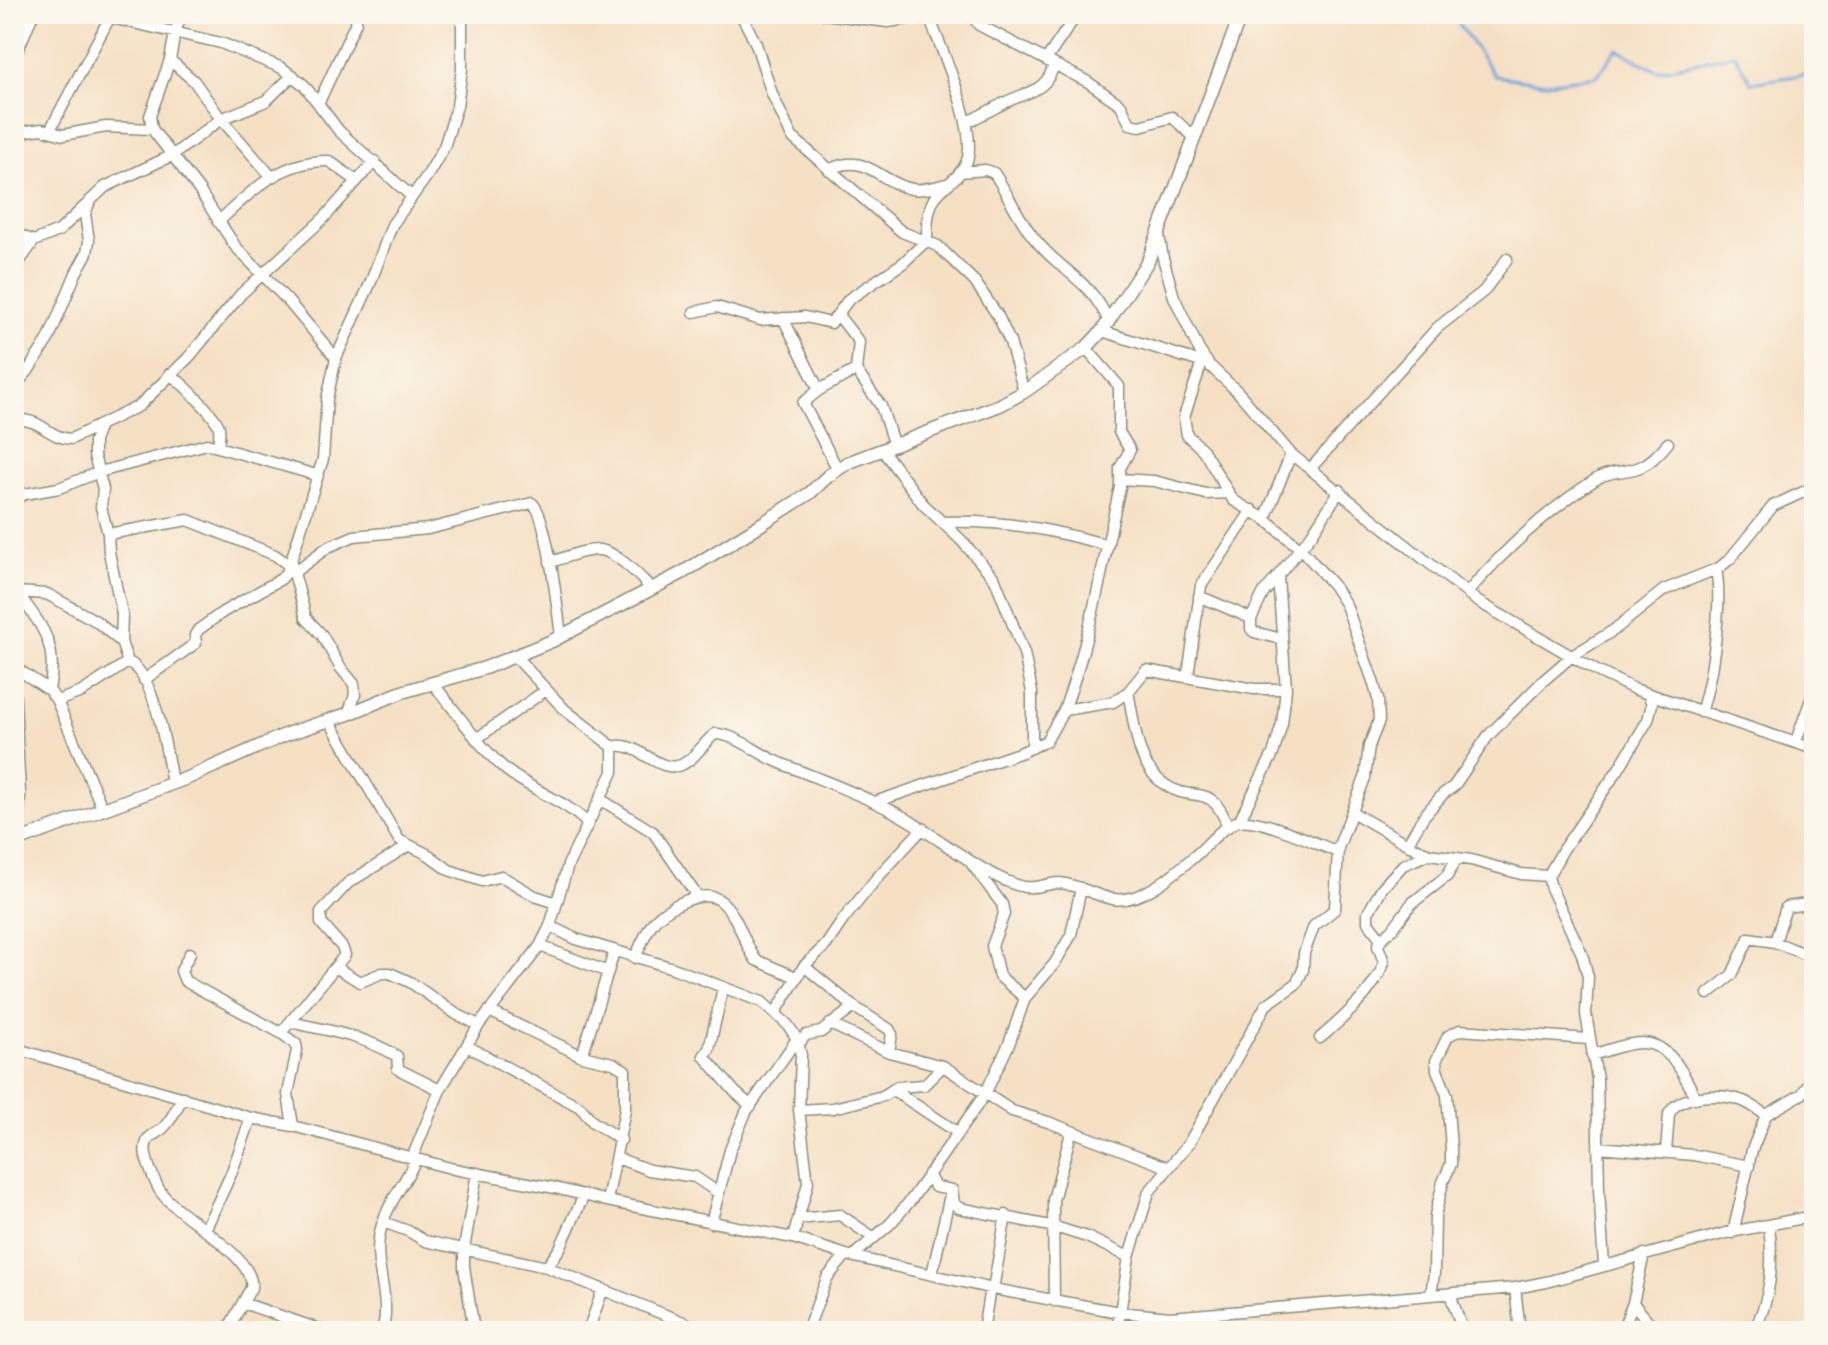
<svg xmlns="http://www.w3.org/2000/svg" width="1828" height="1345" viewBox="0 0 1828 1345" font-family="'Architects Daughter',sans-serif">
  <rect width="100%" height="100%" fill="#fbf7ec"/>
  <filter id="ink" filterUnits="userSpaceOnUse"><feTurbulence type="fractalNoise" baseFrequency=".0125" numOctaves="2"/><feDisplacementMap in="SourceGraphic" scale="16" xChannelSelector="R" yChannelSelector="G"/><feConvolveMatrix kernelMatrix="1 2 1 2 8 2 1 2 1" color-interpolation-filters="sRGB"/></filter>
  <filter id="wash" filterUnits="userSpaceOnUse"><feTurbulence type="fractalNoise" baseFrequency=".006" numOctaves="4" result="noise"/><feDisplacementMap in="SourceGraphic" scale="32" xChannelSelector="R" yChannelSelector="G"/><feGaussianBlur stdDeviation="1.8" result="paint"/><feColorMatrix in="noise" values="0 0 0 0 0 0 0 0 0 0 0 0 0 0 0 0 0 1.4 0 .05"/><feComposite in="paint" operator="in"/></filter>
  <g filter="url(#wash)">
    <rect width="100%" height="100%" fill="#f5e0c4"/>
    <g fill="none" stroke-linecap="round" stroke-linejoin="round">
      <path stroke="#73a4de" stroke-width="3" d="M1452 14 1495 76 1546 83 1597 76 1617 49 1657 71 1735 54 1751 83 1814 73"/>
    </g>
  </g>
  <g filter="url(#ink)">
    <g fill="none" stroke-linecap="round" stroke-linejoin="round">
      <g stroke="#8a8e7c" stroke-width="13">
        <path id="minor" d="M94 14 221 43 282 68 304 85 339 131 412 197
          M182 14 175 32 170 60 150 116 152 129 199 190 235 246 287 300 336 358
          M741 14 756 44 772 94 792 137 902 232 938 246 975 282 998 316 1010 342 1024 392
          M825 14 888 22 939 14
          M971 14 979 25 1088 82 1121 105 1130 124 1140 126 1172 117 1193 136
          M14 59 33 14
          M170 60 194 81 221 119 271 176
          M1046 60 1077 14
          M319 102 356 22V14
          M966 123C979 116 993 109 1006 102 1028 91 1047 92 1054 64
          M50 130 109 19
          M14 133 42 129 63 135 106 127 152 129
          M829 170C865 150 880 183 912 189 924 191 938 186 950 183
          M960 172 986 170 994 173C1008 194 1018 218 1034 238 1060 272 1090 278 1109 322
          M218 222C251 192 280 160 329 161L357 181
          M14 233 34 241
          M1159 235 1163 258 1174 297 1199 350 1209 365 1238 392 1291 454 1477 601 1597 671 1634 689 1814 749
          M927 242C927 228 927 211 934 199 943 185 961 178 967 161 978 130 941 48 929 17
          M14 269 34 241 59 231 85 206
          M694 312 717 307 760 320 805 317 831 323 849 299 903 263 926 241
          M838 315 859 342 856 370 881 406 894 446
          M783 318 819 390
          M1102 331 1207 364
          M169 374C180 380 215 415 219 427 220 433 219 440 218 447
          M14 386 28 371 49 338 76 273 87 253 89 241 85 214 90 201 105 187 173 155 221 119 266 101 293 75
          M14 420C41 417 48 438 71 439L139 406 189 357 241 294 324 218 375 161
          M99 428 94 441V455L103 489 101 507 108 534 109 552 122 614 121 642
          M883 451 923 504 962 541 995 579 1024 653 1032 692V748
          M1311 468 1437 328 1484 291 1507 259
          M838 470 803 403 819 390 856 370
          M1120 479 1154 481 1206 494 1229 493
          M14 499 25 494 59 488 99 472 207 444 316 475
          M1265 519 1291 454
          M943 522C1003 520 1049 529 1107 545
          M108 534 188 520 275 555 291 567 281 579 223 612 198 630 195 635 196 643 144 680
          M550 562C565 558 584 549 600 550 617 552 639 576 651 588
          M293 573 328 547 354 536 428 529 532 503C547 512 558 613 561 637
          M16 591C42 626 59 644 49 690
          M16 592 47 594 96 621 121 642 128 662
          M1467 593C1505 549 1549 509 1598 478 1612 470 1625 473 1640 467 1652 462 1660 452 1668 443
          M1199 596 1248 617 1251 619V629L1254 632 1281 639
          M1251 619 1263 594 1312 534 1340 490
          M14 667 49 690 57 701 103 810
          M1188 675 1201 586 1252 510
          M14 684 20 793 18 840
          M433 684C457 711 477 745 505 769 530 790 563 799 587 823
          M1128 692C1135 723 1135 764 1164 784 1193 805 1211 779 1228 827
          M57 701 82 692 128 662C155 672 168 758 172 784
          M1064 710C1091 638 1103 561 1120 487V468L1130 450 1119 432V386L1086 348
          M1701 712C1712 679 1723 603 1716 569
          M348 714 355 695 354 684 340 667 322 635 306 618 291 561 323 459 327 399 336 358 370 284 392 225 429 173 444 147 457 106 462 69V14
          M329 720 399 840 429 855 449 870 482 881 501 876 535 896 557 903
          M476 739 546 690
          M1796 741 1814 691
          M613 747C637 739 657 774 681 765 694 760 704 742 715 734 736 734 757 753 776 761 817 779 858 792 898 814 935 834 985 878 1024 887 1037 889 1048 883 1060 883 1079 885 1095 896 1113 899 1142 904 1176 872 1197 854 1208 845 1224 824 1239 821 1260 817 1317 844 1338 852
          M600 799 653 832 697 896
          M875 802 1022 752 1046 741 1064 710 1113 702 1128 692 1146 670 1254 689H1286
          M1352 812 1407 844 1429 854 1471 860 1521 874 1548 876
          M1239 821 1273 754 1282 724 1286 689 1278 577
          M1407 844 1424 816 1443 794 1454 786 1488 736 1544 680 1572 656 1614 630 1664 590 1719 568 1730 559 1773 506 1814 487
          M971 863 1002 904 1004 914 992 946 999 976 1025 998
          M550 926 576 939 673 968 762 1002 788 1025 797 1039 801 1055 799 1110 808 1183 793 1238
          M1381 939 1368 922V913L1382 888 1403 865 1429 854
          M1775 942 1786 907 1814 903
          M540 946 608 972
          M190 953 181 971 185 981 281 1033 296 1044 297 1050 288 1094 293 1126
          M635 958C640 947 645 934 652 924 663 908 705 886 722 902 740 918 743 943 756 960L796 977
          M804 966 854 1007 889 1029 892 1034 889 1052
          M335 967 360 982 382 973H390L410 982 456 1014 479 1025
          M723 988 709 1049 704 1056 735 1092 751 1106
          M1708 994 1732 975 1749 938 1775 942 1814 958
          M489 1011 582 1056 613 1063 625 1070V1109L607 1201
          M776 1012 804 966 826 945 843 920 876 879 923 828
          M290 1022C327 1030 364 1036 397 1056L398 1069 440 1090
          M830 1024 889 1052 943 1066 1012 1111 1048 1122 1167 1167
          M281 1033 345 955 342 947 321 923V912L348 883 408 846
          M1320 1038C1341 1020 1376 990 1384 962L1378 946 1381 939 1392 930 1412 903 1447 876 1457 858
          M798 1045 806 1035 821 1032 854 1007
          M467 1046 580 1107 593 1122 621 1140
          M14 1048 251 1118 293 1126 454 1169 555 1188 607 1201 793 1238 846 1255 993 1289 1119 1312 1170 1317 1515 1288 1546 1282 1726 1233 1814 1216
          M1592 1055C1607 1051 1625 1043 1641 1043 1669 1042 1686 1076 1695 1098
          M582 1056 614 952
          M893 1090 957 1132
          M183 1097C176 1108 170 1125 158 1132 152 1136 148 1136 146 1145 144 1153 147 1161 150 1169 154 1178 157 1189 164 1196 182 1218 257 1258 251 1288L227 1331
          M799 1110 833 1108 883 1096 897 1087 924 1085 943 1066
          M1598 1147 1694 1155 1749 1166
          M1666 1152 1669 1114C1680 1092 1723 1094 1743 1101 1751 1104 1758 1110 1766 1115
          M412 1158 440 1090 479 1025 540 946 550 926 568 865 613 772V747L565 710 515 656
          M617 1158 649 1170 695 1177 717 1192
          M928 1174 935 1187 952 1190 954 1203 959 1208 1055 1227 1087 1237 1129 1257
          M798 1219 840 1215 874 1238
          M383 1222 408 1231 425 1241 547 1267 560 1248 584 1195
          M711 1223 730 1150 746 1112 797 1039
          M205 1230 231 1174 251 1118
          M1733 1233 1752 1150 1766 1115 1802 1094 1814 1076
          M853 1256 890 1224 911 1200 985 1094 1009 1044 1025 998 1055 963 1071 935 1081 888
          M1604 1265 1599 1190 1597 1079 1586 1014 1588 977 1582 954 1551 888 1548 876 1564 848 1618 770 1648 720 1652 704 1648 694
          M547 1267 705 1331
          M932 1274 950 1195
          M1515 1288 1520 1331
          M993 1289 1006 1215
          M1450 1294 1463 1331
          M1431 1295 1434 1274 1435 1216 1443 1182 1451 1164V1148L1447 1095 1437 1070 1436 1061 1448 1036 1460 1030 1589 1039
          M1054 1301 1053 1200 1071 1133
          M243 1303 324 1331
          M1633 1303 1656 1331
          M382 1331C392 1300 374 1269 379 1238 383 1208 404 1186 416 1159
          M474 1331 464 1267V1249L477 1173
          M588 1331 603 1289
          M807 1331 827 1278 846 1255
          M983 1331 990 1288
          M1117 1331 1129 1257 1149 1192 1189 1143 1266 1005 1296 984 1303 970 1304 953 1314 926 1335 909 1338 848 1365 778 1369 746 1379 721 1378 699 1373 681 1346 605 1333 585 1301 549 1265 519 1233 500 1203 450 1187 435 1184 417 1202 362
          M1169 1331 1170 1317
          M1622 1331 1633 1303 1644 1254
          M1754 1331C1771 1297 1774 1264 1769 1226"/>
      </g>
      <g stroke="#8a8e7c" stroke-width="15">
        <path id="tertiary" d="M14 842 190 777 287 734 348 714 402 692 485 668 552 641 682 573 752 530 810 493 828 476 847 463 1000 405 1024 392 1086 348 1102 331 1148 261 1241 14"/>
      </g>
      <use href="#minor" stroke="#fff" stroke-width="10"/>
      <use href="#tertiary" stroke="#fff" stroke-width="12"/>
    </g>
  </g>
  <rect width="1828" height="1345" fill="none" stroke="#fbf7ec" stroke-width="48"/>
</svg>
